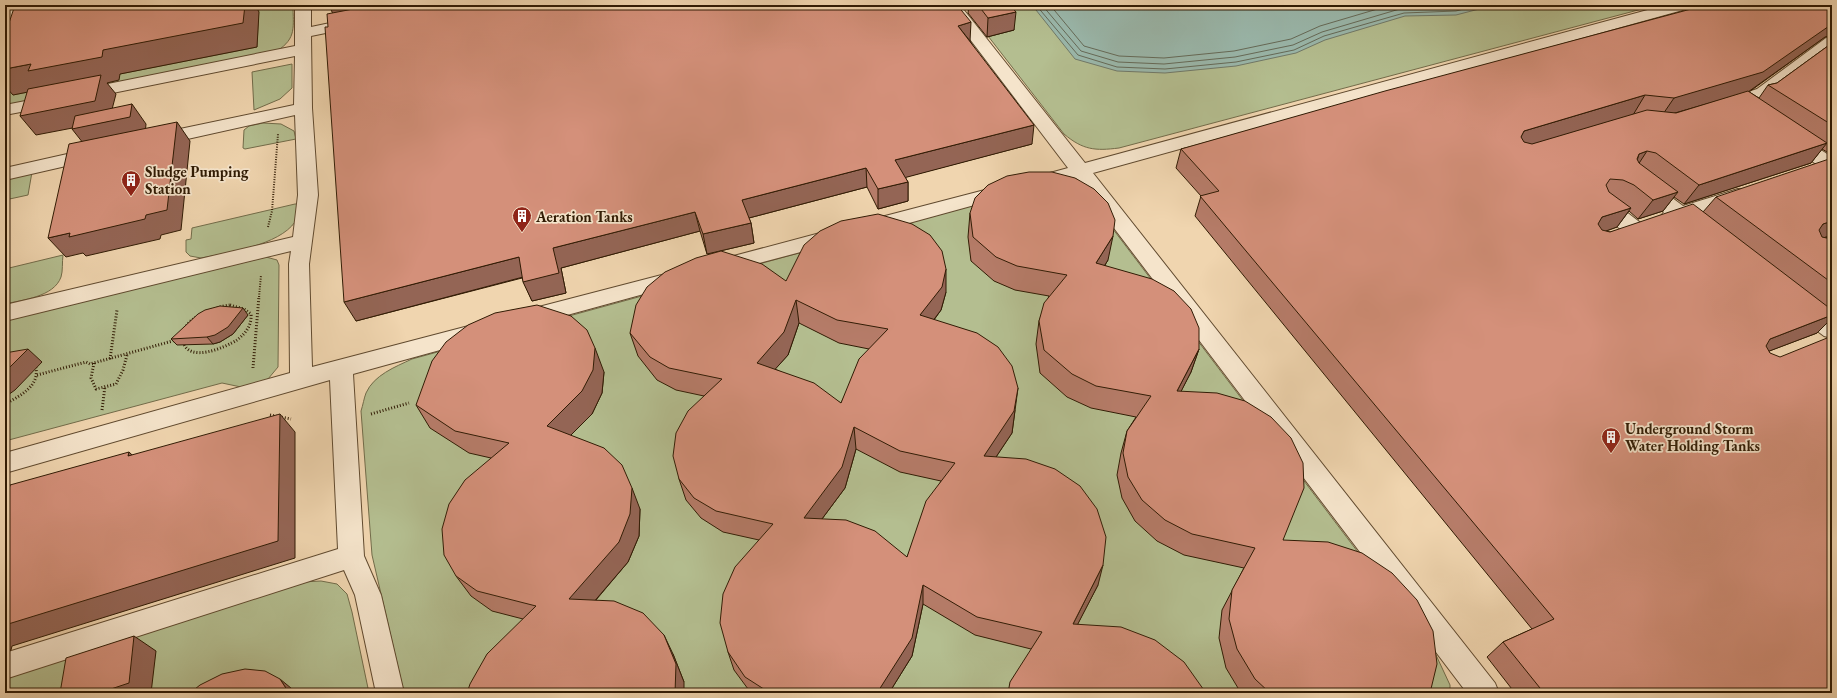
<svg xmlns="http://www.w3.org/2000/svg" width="1837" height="698" viewBox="0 0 1837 698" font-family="'EB Garamond',serif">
  <rect width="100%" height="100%" fill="#f0d5af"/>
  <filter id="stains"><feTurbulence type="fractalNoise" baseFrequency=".005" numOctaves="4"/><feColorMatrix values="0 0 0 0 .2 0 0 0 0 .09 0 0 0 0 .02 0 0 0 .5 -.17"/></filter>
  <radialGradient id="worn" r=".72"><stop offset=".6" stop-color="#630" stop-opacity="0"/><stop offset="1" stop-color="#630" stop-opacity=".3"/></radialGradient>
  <path fill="#b4be90" stroke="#726c4a" d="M259 5H293C293 27 297 38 277 51L18 104H5V57L13 95 257 47Z
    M964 5H1657L1119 148C1095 151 1083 150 1064 134Z
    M292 64V88L280 99 254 110 252 72Z
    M263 123 281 124 294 131 296 139 245 149 243 148 244 130 249 126Z
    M32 172 28 195 5 200V179Z
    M1040 187 1097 208 1436 655 1450 685V693H404L372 555 361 411C363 405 364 398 366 393 374 375 395 367 412 359Z
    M295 204H300C299 210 298 218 295 222 279 245 228 253 201 258L190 256 186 252V240L191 239 192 228Z
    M63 255C62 262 63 271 61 277 54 297 22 300 5 304V269Z
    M266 257 277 260 279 265 278 367 268 379 259 382 241 387 222 383 5 441V320Z
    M321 581 337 584 347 594 352 612 369 693H5V673L302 582Z"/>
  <path fill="#9ab8ac" stroke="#707969" d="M1032 5H1487L1483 8 1456 15 1405 16 1325 40 1296 53 1236 66 1165 73 1117 71 1075 59Z"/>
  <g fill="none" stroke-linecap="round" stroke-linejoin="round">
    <path stroke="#656a58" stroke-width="1" d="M1036 5 1078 55 1117 67 1165 69 1236 62 1294 50 1324 36 1404 13 1456 11 1479 5
      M1042 5 1081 51 1118 62 1164 64 1235 57 1293 45 1322 32 1403 8 1459 5
      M1050 5 1084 46 1119 56 1164 58 1234 51 1291 39 1320 26 1391 5"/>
    <g stroke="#604a2f" stroke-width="2">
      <path id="minor" d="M5 5H19L11 26 5 28Z
        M295 5H311V27L354 18 360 20 362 23 360 26 311 36 312 108 318 195 309 264 312 367 480 323 488 325 491 331 488 337 480 339 353 374 364 556 381 595 404 693H376L355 595 344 570 5 679V653L338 549 330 380 5 473V453L290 373 289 264 291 251 5 321V305L293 237 298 195 295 115 156 146 150 144 147 140 150 136 156 134 294 105 295 56 83 99 77 98 74 94 77 90 83 89 295 46Z
        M944 5H960L1085 163 1666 5H1692L1690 8 1093 173 1495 683 1499 693H1467L1076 178 1035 189 1028 187 1026 183 1028 179 1068 168Z
        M1832 36V49L1769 97C1757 103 1736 112 1722 109L1719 105 1722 101 1757 89 1826 38Z
        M51 96 57 97 60 101 57 105 5 115V105Z
        M1791 133 1797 135 1832 157V172L1825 170 1785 143 1782 139 1785 135Z
        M94 148 101 150 103 154 101 158 5 180V168Z
        M1644 180 1651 182 1683 206 1738 189 1745 190 1748 195 1745 200 1695 216 1706 224 1709 229 1706 234C1693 237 1686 229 1677 222L1670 224 1663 222 1660 217 1664 212 1637 190 1635 186 1637 182Z
        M1004 185 1011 187 1014 191 1011 195 869 234 862 232 859 227 862 222Z
        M1604 198 1611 200 1642 224 1645 229 1642 234C1625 239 1610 219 1597 210L1594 205 1597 200Z
        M835 229 842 231 845 236 842 241 718 274 711 272 708 267 711 262Z
        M677 271 684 273 687 278 684 283 527 326 519 324 516 318 519 312 527 310Z
        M1801 299 1809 301 1832 319V338L1824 336 1793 313 1790 307 1793 301Z"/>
    </g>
    <path stroke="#301b04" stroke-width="2" stroke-dasharray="1 1.5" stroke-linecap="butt" d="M268 227 272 211 278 134
      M259 297 261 275"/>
    <path stroke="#301b04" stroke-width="3" stroke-dasharray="1 2" stroke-linecap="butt" d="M230 305 244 309 251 314C252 325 246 333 237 340 226 347 188 364 183 341 178 319 214 307 230 305Z
      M110 359 117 310
      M94 363 91 378 96 389 116 384 123 370 127 355
      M253 368 259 296
      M37 375 86 362 90 364 176 340
      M5 404C20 396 42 385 35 365
      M102 410 105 386
      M371 414 409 403
      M270 415 291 419"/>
    <use href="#minor" fill="#f5e4cb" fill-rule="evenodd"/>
  </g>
  <path fill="#b67c69" stroke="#301b04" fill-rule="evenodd" d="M969 5H1010L1014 30 987 37 968 13Z
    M1832 5V35L1825 37 1749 92 1759 98 1768 85 1777 83 1832 43V155L1822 149 1811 163 1684 204 1674 197 1663 211 1638 219 1629 211 1617 227 1606 231 1610 232 1703 212 1716 197 1832 235 1825 237 1831 239H1832V318L1817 333 1769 351 1832 693H1515L1487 657 1503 642 1532 629 1195 216 1201 196 1176 168 1181 149Z
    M328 27 970 41 1032 144 905 177 908 182V201L878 209 867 187 749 218 751 223 754 243 707 254 700 231 561 268 566 293 532 301 522 278 356 321Z
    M970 213 1108 260 1105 265 1199 349 1191 372 1181 391 1283 540 1430 693H1241L1226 668 1219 638 1222 610 1244 568 1184 555 1157 541 1135 521 1122 498 1117 475 1121 453 1127 431 1136 417 1091 408 1067 397 1040 373 1036 344 1039 321 1049 296 1015 290 994 281 971 261 968 237Z
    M786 281 946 292 941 310 934 320 1015 410 1012 433 996 457 1098 585 1077 625 1031 649 975 635 923 604 912 656 889 693H751L734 670 728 652 759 540 723 532 701 518 686 500 679 479 704 396 676 390 657 380 638 356 630 333ZM799 323 839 343 869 349 841 403 775 369 788 355ZM856 449 900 472 941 481 907 557 822 519 845 488Z
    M248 315 233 334 220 342 213 344 177 345 171 339Z
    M604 372 602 393 592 414 571 435 640 509 639 536 628 562 596 600 673 654 684 682 523 619 492 611 471 596 456 576 491 458 469 453 430 428 416 405Z"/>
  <path fill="#946555" stroke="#301b04" d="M245 5H255L259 12 257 47 120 74 119 80 107 83 116 94 109 121 36 135 20 116 43 89 13 95 5 86V69L103 50Z
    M329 5H416L336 21Z
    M1016 12 1014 30 987 37 988 18Z
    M971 22 970 41 958 26Z
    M1832 24V35L1825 37 1748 92 1661 117 1674 98Z
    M1645 95 1633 115 1513 151 1524 131Z
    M132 104 146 124 145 136 87 148 72 129Z
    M177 122 190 141 181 230 161 235 160 239 86 256 83 253 66 257 48 238 146 215Z
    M1034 125 1032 144 896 180 895 160Z
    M1827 143 1811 163 1684 204 1699 185Z
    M1647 151 1634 171 1639 154Z
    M866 168 867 187 745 219 742 200Z
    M908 182V201L878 209V189Z
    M1678 192 1663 211 1638 219 1653 200Z
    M1631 208 1617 227 1589 237 1602 217Z
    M695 212 700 231 561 268 566 293 532 301 523 282 553 248Z
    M1832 221V235L1805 244 1823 224Z
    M751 223 754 243 707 254 703 234Z
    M1113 236 1108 260 1091 287 1096 263Z
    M519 257 527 276 356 321 344 302Z
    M946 269V292L941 310 920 338V315Z
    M796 300 799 323 788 355 761 385 757 363Z
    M243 308 248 315 233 334 220 342 213 344 207 337Z
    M1832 315V318L1817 333 1751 358 1770 339Z
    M595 348 604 372 602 393 592 414 558 448 547 426Z
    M28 349 42 362 15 390 8 395 5 396V372Z
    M1199 349 1191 372 1170 413 1177 391Z
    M1018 388 1012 433 982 478 984 456Z
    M280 414 295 432V558L12 646 11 650 5 652V625Z
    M854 427 856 449 845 488 807 539 804 518Z
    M129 452 148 470 128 456Z
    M632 488 640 509 639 536 628 562 580 618 569 599Z
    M1103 565 1098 585 1068 643 1073 624Z
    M923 585V604L912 656 889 693H877Z
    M664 635 673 654 684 682V693H675Z
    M134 636 156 651 151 693H99Z
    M280 679 297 693H289Z
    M5 690 10 693H5Z
    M1832 691V693H1826Z"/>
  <path fill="#d4907a" stroke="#301b04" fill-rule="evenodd" d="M15 5H245L243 23 103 50 102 57 28 71 31 64 5 69V35Z
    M374 5H957L971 22 958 26 1034 125 895 160 908 182 878 189 866 168 742 200 751 223 703 234 695 212 553 248 559 273 523 282 519 257 344 302 325 27H328L327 14Z
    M978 5H1010L1016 12 988 18Z
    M1706 5H1832V24L1763 72 1674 98 1645 95 1524 131 1521 137 1524 142 1532 144 1647 110 1676 113 1748 91 1827 143 1699 185 1656 153 1647 151 1639 154 1637 159 1639 163 1678 192 1653 200 1634 185 1623 180 1610 179 1606 185 1609 192 1631 208 1602 217 1598 224 1602 230 1610 232 1693 204 1832 310V315L1770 339 1766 346 1770 353 1780 357 1832 336V691L1826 693H1544L1503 642 1554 619 1200 196 1219 191 1181 149 1385 91Z
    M1832 43V125L1768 85 1777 83Z
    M101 75 95 101 20 116 28 89Z
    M132 104 130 117 72 129 75 116Z
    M177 122 167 210 146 215 145 219 69 237 70 233 48 238 69 144Z
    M1832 158V221L1823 224 1819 230 1822 237 1831 239H1832V283L1716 197Z
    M1029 172H1052L1075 178 1094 189 1108 203 1115 220 1113 236 1096 263 1152 279 1174 291 1191 309 1199 328V349L1177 391 1217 393 1245 401 1271 417 1291 438 1303 463 1304 488 1283 540 1328 542 1362 553 1392 573 1417 600 1433 631 1437 664 1430 693H1270L1255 679 1237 649 1229 619 1232 590 1255 548 1192 534 1165 520 1142 500 1128 477 1123 453 1127 431 1151 396 1096 386 1072 374 1044 350 1039 321 1044 303 1067 275 1017 266 996 257 973 237 970 213 975 198 988 185 1007 176Z
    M878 214 912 224 930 235 942 251 946 269 942 287 920 315 977 333 998 347 1012 366 1018 388 1014 411 984 456 1026 459 1055 469 1080 486 1097 509 1106 537 1103 565 1073 624 1121 627 1155 640 1184 662 1206 693H1008L1010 682 1042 632 977 617 923 585 912 638 877 693H770L745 677 728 652 720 623 723 594 735 567 773 524 716 511 694 498 679 479 673 456 676 433 688 411 722 379 669 368 650 357 630 333 636 305 647 287 665 272 696 258 721 251 762 264 786 281 804 245 820 231 841 221ZM796 300 837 320 888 329 859 359 841 403 814 383 757 363 784 332ZM854 427 900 451 955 463 926 501 907 557 875 531 846 520 804 518 842 467Z
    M537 305 571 316 587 330 595 348 593 370 582 391 547 426 604 448 622 465 632 488 630 514 619 542 569 599 614 601 643 613 664 635 676 664 675 693H467L470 684 487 654 536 606 477 591 456 576 444 555 442 529 449 504 465 480 509 443 455 431 416 405 432 361 446 342 468 325 495 313Z
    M220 306 243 308 228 327 215 335 207 337 171 339 198 314 205 310Z
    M28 349 5 372V353Z
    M280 414 278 541 5 625V491L9 490 10 485 129 452 128 456Z
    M134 636 129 683 99 693H60L66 658Z
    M245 669 265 671 280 679 289 693H190L200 685 222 674Z"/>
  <defs>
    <g id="building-pin" transform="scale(1)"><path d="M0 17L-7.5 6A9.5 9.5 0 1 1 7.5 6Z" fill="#8f2418" stroke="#f5e4cb"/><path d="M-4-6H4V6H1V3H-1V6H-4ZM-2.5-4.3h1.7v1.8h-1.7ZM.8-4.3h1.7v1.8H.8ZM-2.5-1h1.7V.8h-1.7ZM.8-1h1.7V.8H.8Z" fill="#fff"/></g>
  </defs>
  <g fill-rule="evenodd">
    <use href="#building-pin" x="131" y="180"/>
    <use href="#building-pin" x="522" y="216"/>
    <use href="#building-pin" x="1611" y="437"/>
  </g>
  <g text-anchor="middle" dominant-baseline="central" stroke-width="3.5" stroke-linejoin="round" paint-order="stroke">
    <g font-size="15" font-weight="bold" fill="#301b04" stroke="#f5e4cb" text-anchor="start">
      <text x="145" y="171">Sludge Pumping<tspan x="145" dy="17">Station</tspan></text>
      <text x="536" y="216">Aeration Tanks</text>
      <text x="1625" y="428">Underground Storm<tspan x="1625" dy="17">Water Holding Tanks</tspan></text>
    </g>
  </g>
  <rect width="1837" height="698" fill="none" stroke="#f0d5af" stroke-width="20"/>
  <rect x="6" y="6" width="1825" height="686" fill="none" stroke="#301b04" stroke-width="2"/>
  <rect x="10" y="10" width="1817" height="678" fill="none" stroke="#301b04"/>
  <rect width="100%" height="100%" filter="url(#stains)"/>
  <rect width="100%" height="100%" fill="url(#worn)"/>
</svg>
